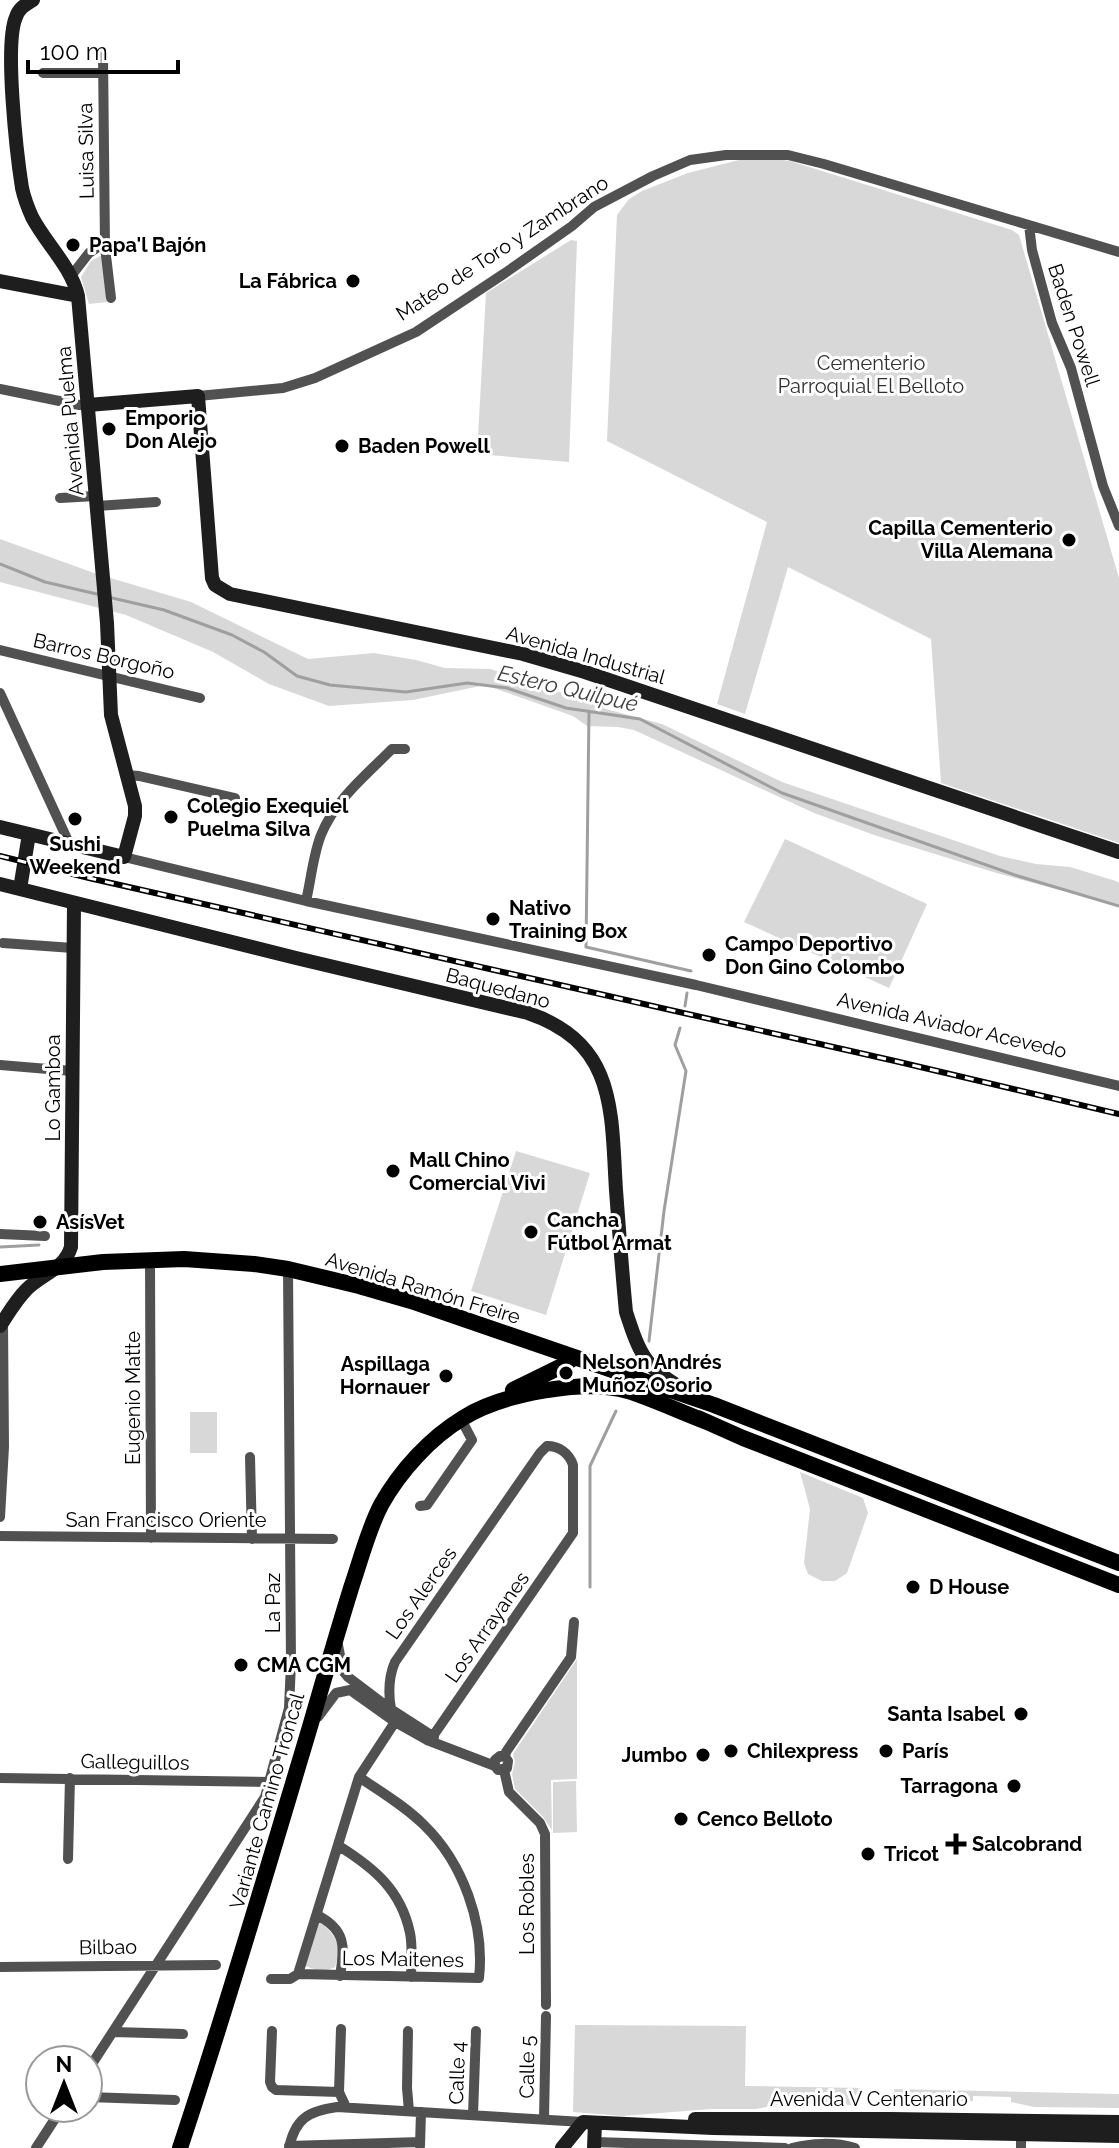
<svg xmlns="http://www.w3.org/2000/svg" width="1119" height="2148" viewBox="0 0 1119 2148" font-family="Raleway,sans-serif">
  <rect width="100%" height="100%" fill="#fff"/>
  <path fill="#d8d8d8" d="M769 158 790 161 1012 230 1019 235 1119 578V843L941 783 931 639 788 567 745 714 717 704 767 522 607 441 617 215 629 199 642 191 688 173 739 160Z
    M571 240 577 241 569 462 477 454 486 293Z
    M102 255 107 302 89 304 81 277 91 261Z
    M0 539 94 573 191 602 308 659 374 653 416 660 445 668 490 669 524 679 606 709 662 724 782 782 1000 856 1036 864 1070 867 1116 881 1119 883V906L993 872 877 836 814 813 634 730 618 727 587 726 573 716 485 685 413 700 329 706 269 684 213 652 126 615 0 582Z
    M785 839 927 904 889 988 744 922Z
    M516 1151 590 1173 546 1315 471 1291Z
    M190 1412H217V1453H190Z
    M800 1472 863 1498 868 1513 847 1573 835 1581H822L808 1574 804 1563 810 1509Z
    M577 1659V1779L551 1780 552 1830 543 1817 515 1789 512 1774 515 1762 513 1754Z
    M576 1781 577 1832 553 1833V1782Z
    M321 1923C338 1937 341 1947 335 1967 323 1973 315 1970 303 1965L317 1924Z
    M575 2025 746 2026 745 2086 862 2088 860 2105 782 2104 756 2109H711L622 2116 573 2112Z
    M894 2089 1119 2094V2108L1034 2107 1011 2102V2097L973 2096V2101L956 2102 943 2105 894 2103Z"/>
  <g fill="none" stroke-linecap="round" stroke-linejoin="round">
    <path stroke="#9f9f9f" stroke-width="3" d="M0 564 45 582 101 595
      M108 597 164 610 232 635 264 652 297 676 330 685 406 692 467 683 507 688 566 708 640 719 782 793 1018 876 1119 906
      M589 711 586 947 691 971
      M685 1006 687 993
      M0 1247 39 1245
      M649 1341 664 1211 686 1071 675 1045 680 1028
      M590 1587V1466L616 1411"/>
    <path stroke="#515151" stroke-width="10" d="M103 54 105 247 111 298
      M43 73H103
      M1029 225 1032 250 1052 323 1071 368 1103 486 1119 526
      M71 276 89 253 98 247H105
      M0 389 79 405H88
      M198 396 283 388 315 378 416 332 505 273 572 226 594 207 653 176 690 160 726 155H788L824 164 1119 252
      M60 498 96 496
      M97 506 156 502
      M0 650 200 698
      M0 693 69 843
      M126 775 139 776 235 798
      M124 857 306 901 696 985 1119 1086
      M306 901C311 880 313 855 321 835 335 800 366 775 392 749H405
      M3 943 73 948
      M0 1065 72 1071
      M0 1234 45 1236
      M150 1259 151 1538
      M250 1457 252 1539
      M420 1506 427 1505 472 1440 461 1419
      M0 1517 4 1447 3 1322
      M0 1536 333 1539
      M338 1645 343 1671 348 1677 389 1708 434 1737
      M318 1717 336 1693 350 1690 395 1722 427 1740 495 1766 498 1770 507 1768 508 1761 505 1757 500 1756 495 1760V1766
      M505 1757 506 1752 571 1657 574 1622
      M504 1770 509 1792 540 1823 545 1834 546 2005
      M0 1778 270 1782
      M339 1846C374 1868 401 1890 410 1933 413 1947 411 1963 411 1977
      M68 1859 70 1778
      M317 1915C346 1930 345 1946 340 1976
      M0 1967 216 1965
      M298 1974 359 1777 395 1722C388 1705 387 1680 395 1662L540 1453 547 1446C559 1446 569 1453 573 1465V1533L433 1736 427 1740
      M271 1979H290L298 1974 479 1978C485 1924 463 1863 424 1825 405 1806 381 1792 359 1777
      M341 2029 339 2092 346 2107
      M272 2031 270 2082 272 2087 276 2090 339 2092
      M408 2031 407 2088 409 2111
      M114 2032 183 2034
      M88 2070 265 1797 289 1708 291 1663 288 1269
      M88 2097 175 2100
      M473 2115 476 2031
      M544 2119 546 2016
      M1021 2134V2148
      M595 2142 785 2148
      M289 2146 420 2142
      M420 2146 421 2112
      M36 2148 62 2108
      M289 2148C295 2119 308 2111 337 2107L583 2122
      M792 2148C811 2143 835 2142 855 2148"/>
    <path stroke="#1e1e1e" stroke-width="14" d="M0 281 78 296
      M88 405 198 396 212 578 215 585 230 594 523 654 585 672 1119 852
      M0 827 124 857 135 816V806L111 715 107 623 78 296C71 266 46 244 32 217 28 208 24 197 22 188 17 156 4 44 16 17 19 8 25 5 33 0
      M0 884 296 958 528 1013C617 1043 611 1112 616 1190 619 1230 622 1271 626 1312 640 1355 645 1368 685 1390
      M20 889 29 834
      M0 1326C8 1314 16 1300 26 1290 41 1274 64 1270 71 1247L74 903
      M695 2119H891L1119 2122
      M562 2148 583 2122 713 2128 1119 2136
      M594 2148 595 2123"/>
    <path stroke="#000" stroke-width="16" d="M0 1274 103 1262 184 1259 254 1264 288 1269 359 1286 411 1301 714 1405 1119 1563
      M513 1390 566 1364 573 1358
      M698 1418 743 1438 1119 1585
      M180 2148C226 2010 267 1870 309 1730 323 1682 337 1633 352 1585 361 1559 368 1530 381 1505 400 1471 430 1438 463 1418 501 1394 585 1378 628 1391 655 1400 681 1412 707 1422"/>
    <g stroke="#000" stroke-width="6">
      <path id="rail" d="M0 856 89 878 895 1061 1119 1114"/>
    </g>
    <use href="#rail" stroke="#fff" stroke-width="3" stroke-dasharray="9" stroke-linecap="butt"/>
  </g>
  <g fill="#000" stroke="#fff" stroke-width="3">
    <circle cx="73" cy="245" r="8"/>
    <circle cx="353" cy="281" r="8"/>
    <circle cx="109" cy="429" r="8"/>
    <circle cx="342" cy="446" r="8"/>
    <circle cx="1069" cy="540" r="8"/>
    <circle cx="171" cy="817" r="8"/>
    <circle cx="75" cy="819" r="8"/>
    <circle cx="493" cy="919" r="8"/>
    <circle cx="709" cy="955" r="8"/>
    <circle cx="393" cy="1171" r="8"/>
    <circle cx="40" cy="1222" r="8"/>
    <circle cx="531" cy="1232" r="8"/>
    <circle cx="566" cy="1373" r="8"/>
    <circle cx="446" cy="1376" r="8"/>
    <circle cx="913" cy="1587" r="8"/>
    <circle cx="241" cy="1665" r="8"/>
    <circle cx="1021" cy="1714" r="8"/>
    <circle cx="731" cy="1751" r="8"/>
    <circle cx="886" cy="1751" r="8"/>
    <circle cx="703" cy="1755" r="8"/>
    <circle cx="1014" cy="1786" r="8"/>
    <circle cx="681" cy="1819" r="8"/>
    <path d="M952 1832h8v8h8v8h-8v8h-8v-8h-8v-8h8z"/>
    <circle cx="868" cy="1854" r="8"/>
  </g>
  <g text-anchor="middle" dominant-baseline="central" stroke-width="6" stroke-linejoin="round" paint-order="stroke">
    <g font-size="20" fill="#000" stroke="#fff">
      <text transform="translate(86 151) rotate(-91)">Luisa Silva</text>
      <text transform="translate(502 248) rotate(-33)">Mateo de Toro y Zambrano</text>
      <text transform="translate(1074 325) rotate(72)">Baden Powell</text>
      <text transform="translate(70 421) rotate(-95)">Avenida Puelma</text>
      <text transform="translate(586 655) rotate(16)">Avenida Industrial</text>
      <text transform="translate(104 656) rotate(13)">Barros Borgoño</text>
      <text transform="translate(498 988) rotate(15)">Baquedano</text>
      <text transform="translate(952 1025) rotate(13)">Avenida Aviador Acevedo</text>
      <text transform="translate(53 1088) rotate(-90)">Lo Gamboa</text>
      <text transform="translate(423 1288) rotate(17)">Avenida Ramón Freire</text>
      <text transform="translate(133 1398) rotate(-90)">Eugenio Matte</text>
      <text x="166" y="1520">San Francisco Oriente</text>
      <text transform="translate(421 1593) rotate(-55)">Los Alerces</text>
      <text transform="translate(273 1603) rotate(-90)">La Paz</text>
      <text transform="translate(487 1627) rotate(-55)">Los Arrayanes</text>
      <text transform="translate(135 1762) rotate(1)">Galleguillos</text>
      <text transform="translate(267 1801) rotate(-74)">Variante Camino Troncal</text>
      <text transform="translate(527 1904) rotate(-90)">Los Robles</text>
      <text transform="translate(108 1947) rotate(-1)">Bilbao</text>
      <text transform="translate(403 1959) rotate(1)">Los Maitenes</text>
      <text transform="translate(527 2067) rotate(-89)">Calle 5</text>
      <text transform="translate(457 2073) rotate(-88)">Calle 4</text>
      <text x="869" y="2099">Avenida V Centenario</text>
    </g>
    <g font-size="20" font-weight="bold" fill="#000" stroke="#fff" text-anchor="start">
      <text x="89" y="245">Papa'l Bajón</text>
      <text x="337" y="281" text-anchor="end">La Fábrica</text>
      <text x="125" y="418">Emporio<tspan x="125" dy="23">Don Alejo</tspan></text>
      <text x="358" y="446">Baden Powell</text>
      <text x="1053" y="528" text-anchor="end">Capilla Cementerio<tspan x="1053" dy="23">Villa Alemana</tspan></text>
      <text x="187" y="806">Colegio Exequiel<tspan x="187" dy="23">Puelma Silva</tspan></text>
      <text x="75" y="844" text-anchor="middle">Sushi<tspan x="75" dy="23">Weekend</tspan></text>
      <text x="509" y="908">Nativo<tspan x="509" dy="23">Training Box</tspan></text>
      <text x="725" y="944">Campo Deportivo<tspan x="725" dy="23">Don Gino Colombo</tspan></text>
      <text x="409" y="1160">Mall Chino<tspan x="409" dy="23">Comercial Vivi</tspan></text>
      <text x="547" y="1220">Cancha<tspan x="547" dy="23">Fútbol Armat</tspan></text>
      <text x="56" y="1222">AsísVet</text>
      <text x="582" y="1362">Nelson Andrés<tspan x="582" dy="23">Muñoz Osorio</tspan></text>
      <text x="430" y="1364" text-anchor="end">Aspillaga<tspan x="430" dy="23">Hornauer</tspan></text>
      <text x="929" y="1587">D House</text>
      <text x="257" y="1665">CMA CGM</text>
      <text x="1005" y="1714" text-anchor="end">Santa Isabel</text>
      <text x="747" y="1751">Chilexpress</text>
      <text x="902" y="1751">París</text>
      <text x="687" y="1755" text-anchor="end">Jumbo</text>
      <text x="998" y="1786" text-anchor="end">Tarragona</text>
      <text x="697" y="1819">Cenco Belloto</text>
      <text x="972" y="1844">Salcobrand</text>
      <text x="884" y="1854">Tricot</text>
    </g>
    <g font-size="20" fill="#2f2f2f" stroke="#fff">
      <text x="871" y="363">Cementerio<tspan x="871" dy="23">Parroquial El Belloto</tspan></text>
    </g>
    <g font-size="22" font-style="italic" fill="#404040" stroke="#fff">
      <text transform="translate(568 688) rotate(13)">Estero Quilpué</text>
    </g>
  </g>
  <g transform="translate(64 2084)"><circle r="38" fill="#ffffff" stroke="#999999" stroke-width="2"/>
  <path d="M0-6L14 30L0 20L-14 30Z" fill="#000000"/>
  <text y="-12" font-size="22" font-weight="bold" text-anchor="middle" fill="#000000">N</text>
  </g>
  <path d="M28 60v12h150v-12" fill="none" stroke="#000000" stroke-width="4"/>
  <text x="40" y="60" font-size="24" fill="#000000" stroke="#ffffff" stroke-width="6" paint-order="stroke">100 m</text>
</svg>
